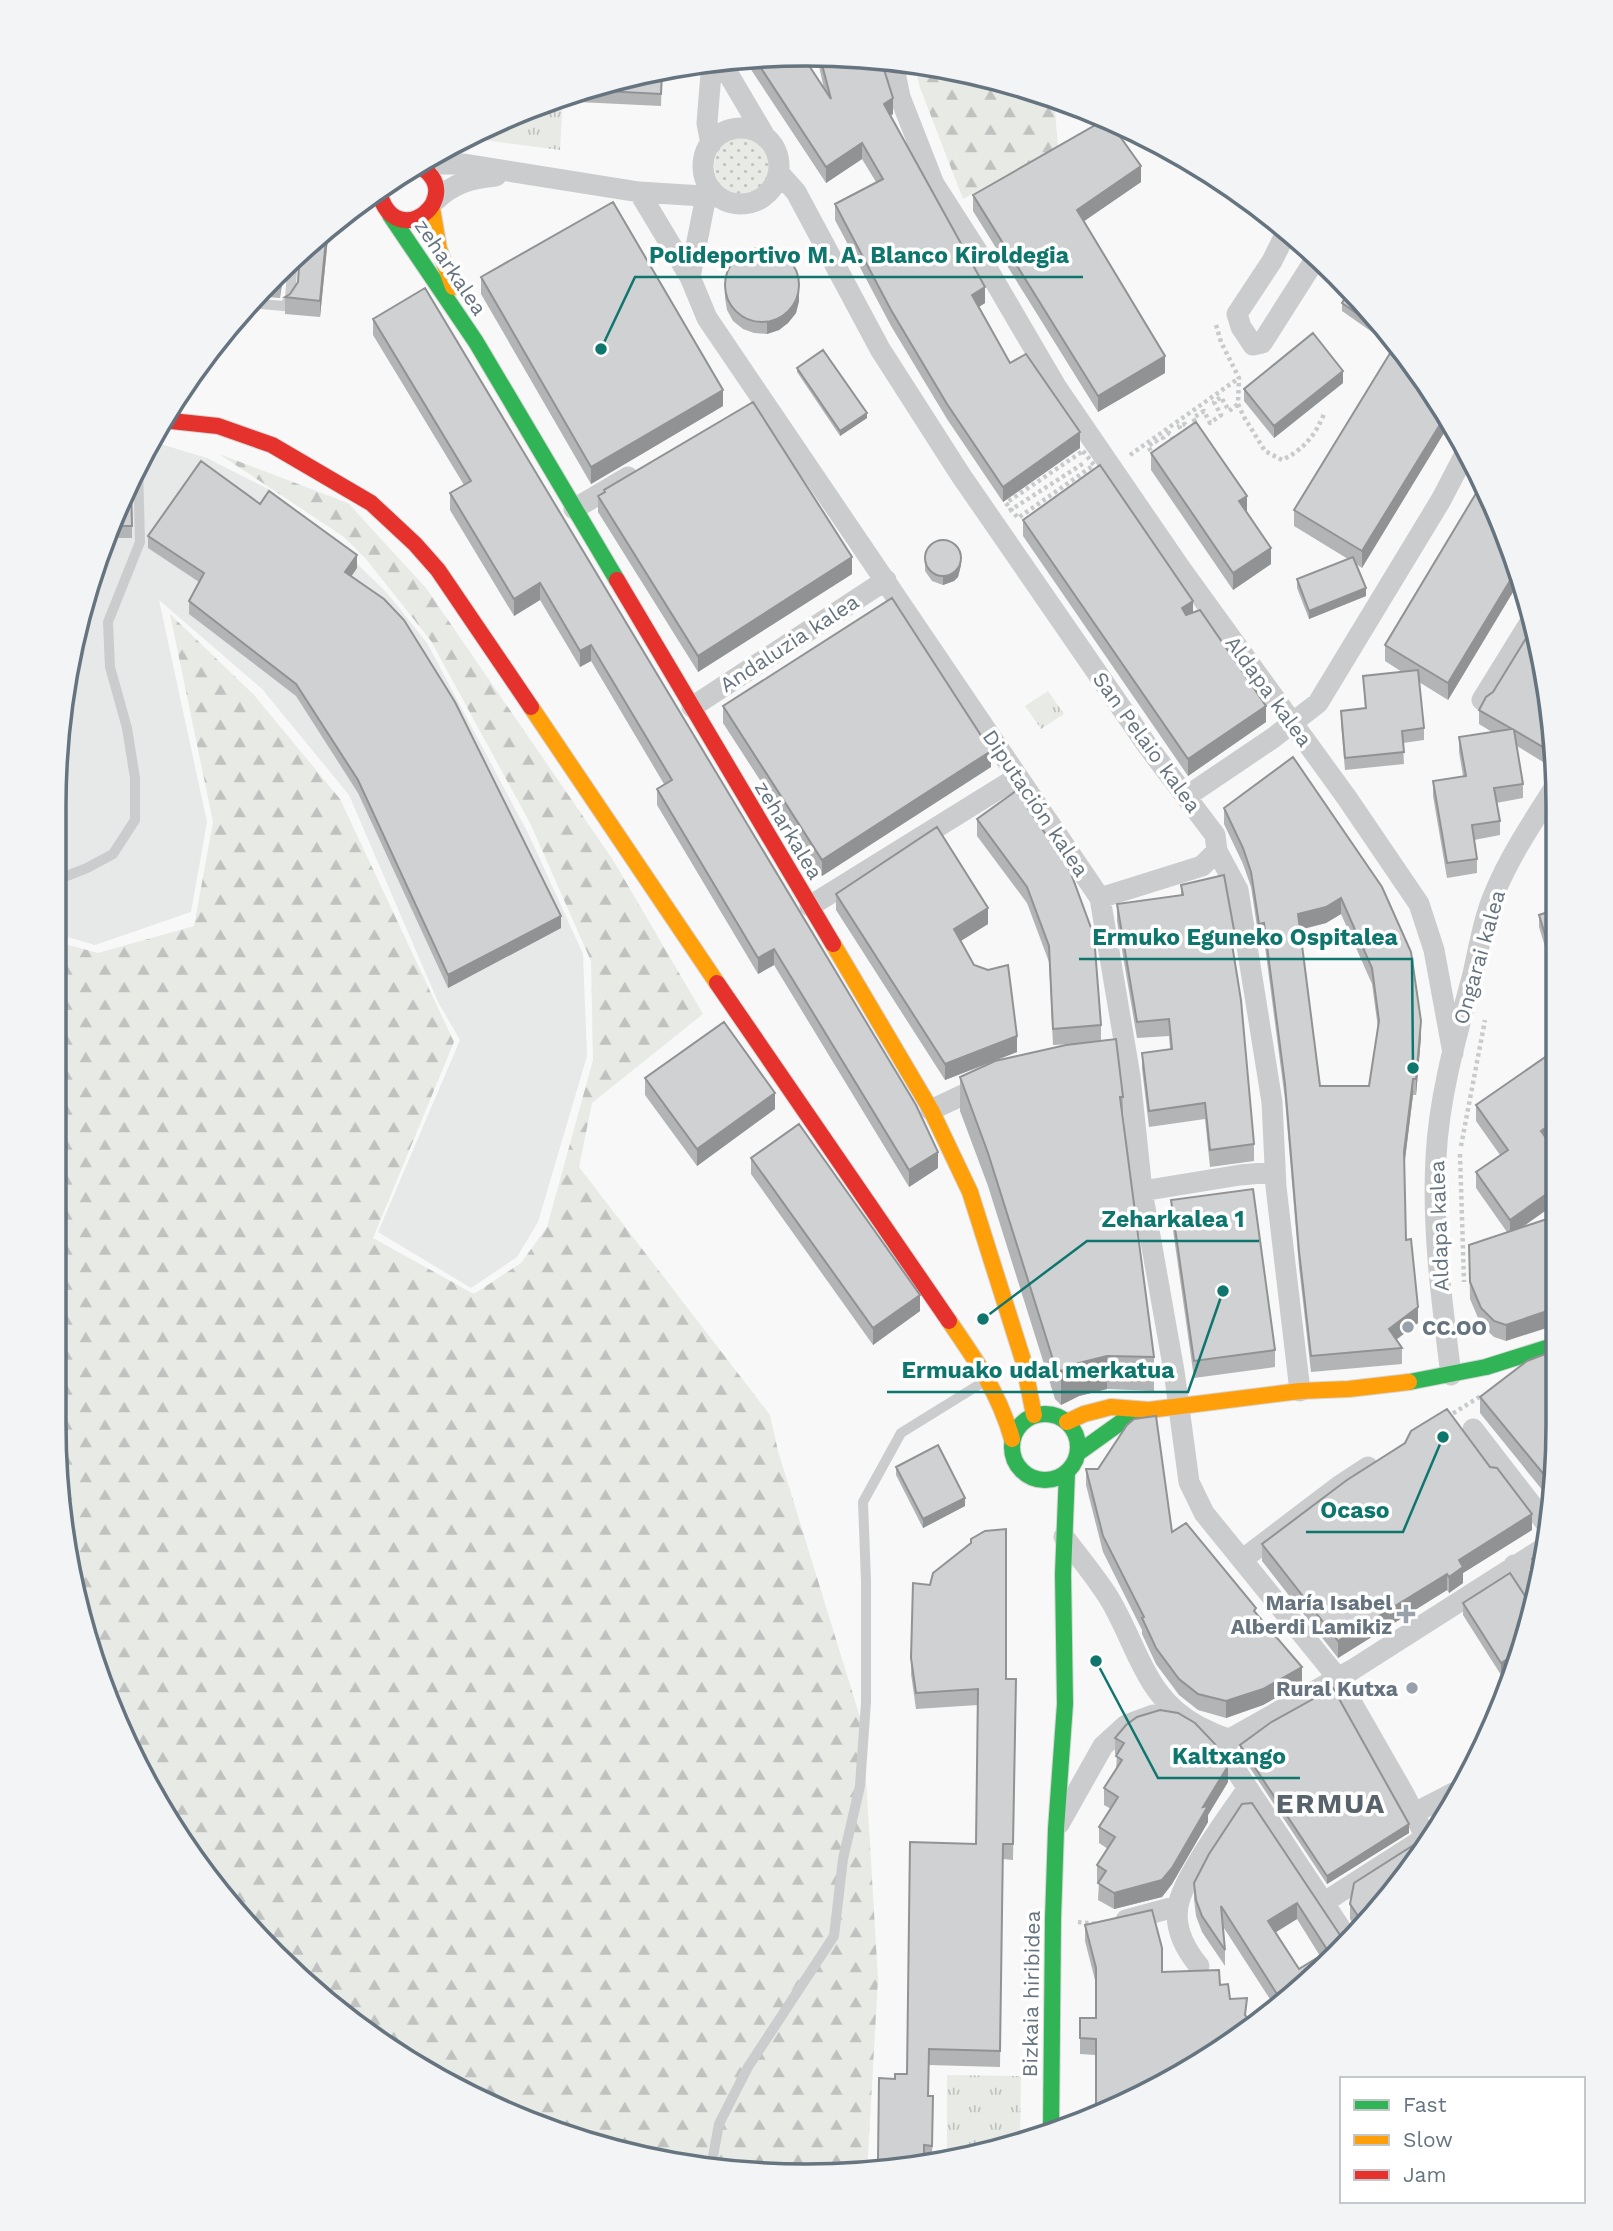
<svg xmlns="http://www.w3.org/2000/svg" width="1613" height="2231" viewBox="0 0 1613 2231" font-family="'Work Sans',sans-serif">
  <defs>
    <pattern id="grass-tufts" width="24" height="20" patternUnits="userSpaceOnUse" patternTransform="scale(1.75)"><rect width="24" height="20" fill="#e7eae5"/><path d="M3 7l-1-3M5 7V3M7 7l1-3M15 17l-1-3M17 17v-4M19 17l1-3" fill="none" stroke="#bfc2bf"/></pattern>
    <pattern id="forest-firs" width="22" height="20" patternUnits="userSpaceOnUse" patternTransform="scale(1.75)"><rect width="22" height="20" fill="#e7eae5"/><path d="M5 1l3.5 6h-7zM16 11l3.5 6h-7z" fill="#bfc2bf"/></pattern>
    <pattern id="garden-dots" width="8" height="8" patternUnits="userSpaceOnUse" patternTransform="scale(1.75)"><rect width="8" height="8" fill="#e7eae5"/><path d="M2 2h.1M6 6h.1" fill="none" stroke="#bfc2bf" stroke-width="1.8" stroke-linecap="round"/></pattern>
  </defs>
  <rect width="100%" height="100%" fill="#f8f8f8"/>
  <path fill="#e7e8e8" d="M152 437 157 443 207 458 270 490 332 539 388 594 427 643 528 833 583 954 587 1056 538 1222 517 1257 471 1288 378 1232 460 1040 438 1002 349 795 262 689 159 600 207 822 191 912 95 945 54 933V806L69 659 111 519Z"/>
  <path fill="url(#grass-tufts)" d="M563 95 560 150 469 138Z
    M1048 691 1064 714 1041 729 1025 706Z
    M947 2075 1021 2076 1020 2139 947 2159Z"/>
  <path fill="url(#forest-firs)" d="M915 66 1002 80 1054 100 1058 146 963 199 919 85Z
    M219 454 348 503 426 588 613 860 703 1014 592 1103 579 1167 770 1415 778 1451 863 1727 878 1979 867 2173 806 2177 660 2162 474 2099 310 1990 181 1842 112 1713 80 1620 54 1424V941L98 953 194 926 213 822 170 614 254 695 340 799 454 1042 373 1238 474 1294 521 1263 547 1227 593 1060 591 961 530 823 431 641 366 559 344 537Z"/>
  <path fill="url(#garden-dots)" d="M714 166a28 28 0 1 1 56 0a28 28 0 1 1-56 0Z"/>
  <g fill="none" stroke-linecap="round" stroke-linejoin="round">
    <g stroke="#d5d6d7" stroke-width="18">
      <path id="fast" d="M390 215 476 342 617 580
        M1409 1382 1486 1367 1556 1345
        M1012 1447a33 33 0 1 1 66 0a33 33 0 1 1-66 0Z
        M1078 1453 1138 1410
        M1051 2131 1053 1919 1056 1829 1065 1704 1063 1574 1067 1472"/>
    </g>
    <g stroke="#d5d6d7" stroke-width="18">
      <path id="slow" d="M432 208 439 249 453 287
        M531 707 717 983
        M833 944 931 1110 970 1192 1023 1360 1034 1415
        M949 1321C976 1360 999 1393 1012 1439
        M1067 1422 1084 1414 1111 1407 1149 1410 1300 1391 1349 1389 1409 1382"/>
    </g>
    <g stroke="#d5d6d7" stroke-width="18">
      <path id="jam" d="M379 192C396 257 471 193 417 165
        M162 420 218 426 272 445 371 503 415 544 438 570 531 707
        M617 580 833 944
        M717 983 949 1321"/>
    </g>
    <path stroke="#c8cacb" stroke-width="4.5" stroke-dasharray="3.5 3.5" stroke-linecap="butt" d="M1216 325 1221 342 1239 378 1238 404 1244 417 1265 451 1282 460C1303 450 1315 436 1324 414
      M1198 428 1193 418 1204 411 1210 423 1221 415 1214 402 1221 397 1229 411 1238 404
      M1184 435 1179 426 1185 424 1190 433
      M1168 445 1163 438 1169 433 1174 441 1177 439
      M1083 451 1094 465 1018 518 1006 503Z
      M1130 455 1239 378
      M1154 457 1148 446 1156 441 1162 450
      M1009 511 1084 463
      M1461 1146 1485 1020
      M1460 1154 1464 1282
      M1447 1417 1481 1396
      M1078 1922 1097 1924"/>
    <path stroke="#cbcccd" stroke-width="10" d="M248 303 284 306 290 298 293 258
      M54 881 87 868 113 854 135 820V778L127 728 110 667 108 622 140 542 138 464
      M711 2167 719 2124 748 2067 834 1936 843 1859 860 1786 866 1702V1581L863 1502 901 1433 985 1381"/>
    <path stroke="#cbcccd" stroke-width="21" d="M720 60 766 138
      M893 62 900 97 934 184 977 251 1057 388 1181 569 1347 798 1419 904 1434 950 1453 1053
      M703 166a38 38 0 1 1 76 0a38 38 0 1 1-76 0Z
      M711 144 707 123 712 61
      M418 164H464L639 192 719 197
      M779 173 796 192 880 349 960 474 1149 748 1215 835 1217 851 1238 890 1272 1102 1276 1187 1300 1391
      M639 192 690 277 707 318 1100 898 1130 1076 1142 1191 1174 1371 1189 1482 1204 1513 1337 1677 1404 1794 1428 1842
      M436 200C454 183 472 178 496 176
      M1287 231 1272 261 1237 314 1241 327 1253 345 1262 343 1316 258
      M690 277 706 196
      M574 509 628 477
      M1482 700 1532 619
      M692 707 886 580
      M1187 796 1273 738 1318 703 1441 500 1466 452
      M1100 898 1202 866 1217 851
      M810 906 1018 777
      M931 1110 984 1085
      M1142 1191 1240 1175 1275 1172
      M1451 1375C1442 1304 1432 1229 1436 1157 1439 1095 1457 1034 1473 974 1479 947 1484 917 1495 892 1510 856 1532 823 1553 790
      M1473 1429 1548 1526
      M1064 1537C1079 1557 1096 1577 1109 1598 1139 1648 1144 1698 1200 1727 1211 1732 1219 1737 1230 1739
      M1243 1559 1339 1486 1368 1467
      M1514 1565 1536 1603
      M1230 1739 1352 1670 1545 1547
      M1230 1739 1225 1750 1229 1760 1349 1941
      M1414 1813 1461 1789
      M1059 1824 1103 1746 1126 1725 1153 1715
      M1323 1903 1426 1837
      M1126 1920 1178 1906
      M1199 1966C1185 1949 1174 1929 1178 1906 1183 1877 1229 1816 1247 1789"/>
    <use href="#fast" stroke="#30b455" stroke-width="16"/>
    <use href="#slow" stroke="#ff9f0a" stroke-width="16"/>
    <use href="#jam" stroke="#e5322d" stroke-width="16"/>
  </g>
  <path fill="#b2b4b5" fill-rule="evenodd" d="M856 56 893 114 890 116 985 303 979 307 1010 363 1080 448 1003 502 947 419 891 326 835 220V204L876 182 862 159 826 183 744 59 804 58 824 89 817 57Z
    M662 71 661 106 578 102V91Z
    M1141 182 1084 221 1165 373 1098 412 973 211V195Z
    M329 228 320 317 285 314V297L290 294 298 282 300 254 298 253 311 241Z
    M284 268 280 298 255 296Z
    M481 277 723 406 591 484 481 294Z
    M725 286 799 301 796 313 788 323 779 330 767 334 754 333 743 329 733 321 727 310 725 298Z
    M1342 303 1372 311 1379 321 1372 332 1342 311Z
    M373 319 938 1168 909 1187 774 965 758 974 657 805V789L664 784 591 661 580 667 540 600 514 616 450 510V493L464 485 373 335Z
    M1395 345 1362 568 1356 564 1366 596 1309 619 1297 588V579L1348 559 1294 526V510Z
    M797 368 867 418 840 436 797 372Z
    M1343 383 1274 438 1244 401V389Z
    M1151 453 1246 512 1271 564 1233 590 1151 470Z
    M604 490 852 574 698 672 598 512V496L604 492Z
    M260 504 357 568 351 577 561 928 448 988 358 793 296 696 189 614V601L199 582 148 548V536Z
    M111 519 132 526V538H106Z
    M1023 520 1193 613 1266 722 1188 776 1023 536Z
    M104 542V553H101Z
    M925 562 961 565 958 577 954 581 943 585 932 581 925 571Z
    M1519 565 1522 577 1448 700 1419 682 1424 728V740L1403 743 1404 764 1345 770 1341 723V711L1365 709 1363 676 1402 672 1385 661V645Z
    M78 630V660H69Z
    M1493 692 1552 708V746L1543 762 1517 746 1523 784V798L1496 803 1500 821V835L1474 840 1477 859V873L1447 878 1433 796V781L1463 776 1459 752V737L1492 732 1479 724V710Z
    M723 706 991 767 822 876 723 723Z
    M60 750V806H54Z
    M1293 757 1421 1037 1416 1095H1413L1404 1166 1406 1240 1418 1323 1396 1340 1402 1348V1364L1311 1372 1299 1267 1285 1100 1264 939 1259 940 1251 887 1243 864 1224 824V808ZM1341 914 1372 984 1378 1028 1369 1086H1320L1300 930 1326 923Z
    M1016 791 1101 1025V1040L1123 1097V1116L1154 1357V1391L1107 1389 1079 1396 1061 1405 1055 1399 988 1186 960 1111V1077L1072 1044 1053 1045 1049 962 1027 903 977 836V819Z
    M1181 885 1234 947H1232L1254 1144V1161L1210 1167 1205 1119 1149 1127 1142 1069V1053L1170 1049 1169 1036 1137 1038 1117 921V904L1181 896Z
    M836 894 988 924 961 941 1017 1052 945 1080 836 910Z
    M1554 910V976L1539 927V915Z
    M645 1078 775 1109 697 1166 645 1095Z
    M1476 1105 1555 1137 1549 1142 1523 1227 1506 1341 1494 1337 1481 1325 1470 1299 1469 1245 1507 1232 1476 1188V1172L1500 1155 1476 1121Z
    M751 1158 920 1311 873 1345 751 1174Z
    M1171 1200 1275 1350V1367L1194 1378 1171 1216Z
    M1480 1397 1557 1473 1552 1502 1480 1413Z
    M896 1467 965 1506 923 1528 896 1475Z
    M1086 1469 1172 1532 1256 1614 1302 1683 1263 1705 1226 1718 1198 1710 1179 1695 1156 1664 1142 1634V1630L1103 1552 1086 1485Z
    M1532 1530 1463 1573V1583L1449 1593 1447 1590 1338 1658 1262 1561V1544Z
    M1544 1552 1539 1583 1532 1571V1559Z
    M913 1583 1006 1679 1016 1695 1013 1860 1003 1859 1000 2067 929 2065 928 2096H933L932 2162 924 2161V2165L904 2170 878 2172 879 2078 895 2079 907 2074 976 1844 978 1705 916 1709 911 1674Z
    M1529 1602 1501 1675 1463 1615V1603Z
    M1115 1738 1228 1782 1208 1815V1822L1172 1884 1162 1897 1114 1909 1098 1900 1099 1883 1097 1882V1865L1108 1849 1099 1843V1827L1111 1809 1104 1805V1788L1116 1770 1117 1755 1115 1754Z
    M1240 1745 1409 1833 1327 1884 1240 1753Z
    M1242 1804 1344 1941 1346 1937 1302 1990 1277 2010 1222 1925 1225 1950V1966L1202 1932 1196 1916 1194 1899V1883ZM1297 1919 1320 1956 1299 1969 1276 1932Z
    M1403 1883 1358 1931 1350 1919V1904Z
    M1152 1910 1096 2055 1080 2054V2018H1096V1984L1085 1941V1925Z"/>
  <path fill="#919293" d="M893 98V114L884 120V104Z
    M862 143V159L826 183V167Z
    M1141 166V182L1077 226V210Z
    M329 228 320 317V301L327 229Z
    M284 268 280 298 282 270Z
    M985 287V303L972 311V295Z
    M799 289V301L796 313 788 323 779 330 767 334V321Z
    M1376 317 1379 321 1372 332V324Z
    M1165 356V373L1098 412V396Z
    M1343 371V383L1274 438V426Z
    M723 390V406L591 484V467Z
    M867 413V418L840 436V431Z
    M1444 418 1449 425 1362 568V551Z
    M1080 432V448L1003 502V487Z
    M1247 496V512L1239 501Z
    M1271 548V564L1233 590V573Z
    M357 555V568L345 585V572Z
    M852 557V574L698 672V656Z
    M961 557V565L958 577 954 581 943 585V577Z
    M1519 566 1522 577 1448 700V683Z
    M540 583V600L514 616V599Z
    M1366 588V596L1309 619V611Z
    M1193 601V617L1182 625V608Z
    M591 645V661L580 667V651Z
    M1266 706V722L1188 776V759Z
    M1552 731V746L1543 762V747Z
    M991 751V767L822 876V860Z
    M1341 898V914L1326 923 1298 930V914Z
    M988 908V924L954 945V929Z
    M561 916V928L448 988V975Z
    M1264 923V939L1259 940V924Z
    M1234 930V947L1230 948V932Z
    M774 949V965L758 974V958Z
    M1421 1021V1037L1416 1095V1079Z
    M1017 1036V1052L945 1080V1064Z
    M1413 1079V1095L1404 1168V1152Z
    M775 1093V1109L697 1166V1149Z
    M1555 1121V1137L1541 1147V1131Z
    M938 1152V1168L909 1187V1170Z
    M1555 1188V1204L1510 1236V1220Z
    M920 1295V1311L873 1345V1328Z
    M1418 1307V1323L1389 1345V1329Z
    M1556 1308V1325L1506 1341V1325Z
    M1107 1356V1389L1079 1396 1061 1405V1371L1079 1363Z
    M965 1498V1506L923 1528V1519Z
    M1532 1514V1530L1463 1573V1583L1449 1593V1577L1459 1560Z
    M1447 1574V1590L1338 1658V1641Z
    M1522 1650 1516 1665 1501 1675V1663Z
    M1302 1667V1683L1263 1705 1226 1718V1701Z
    M1228 1766V1782L1208 1815V1822L1172 1884 1162 1897 1114 1909V1893L1203 1807Z
    M1409 1824V1833L1327 1884V1876Z
    M1297 1903V1919L1268 1937V1921Z"/>
  <path fill="#cfd1d2" stroke="#919293" stroke-width="2" fill-rule="evenodd" d="M856 56 881 60 893 98 884 104 985 287 972 295 1010 363 1026 354 1080 432 1003 487 947 404 891 310 835 204 883 179 862 143 826 167 755 59 804 58 831 99 820 57Z
    M662 72 661 94 585 90Z
    M1106 119 1109 121 1141 166 1077 210 1165 356 1098 396 973 195Z
    M613 202 723 390 591 467 481 277Z
    M327 229 320 301 285 297 290 294 298 282 300 251 311 241Z
    M725 285a37 37 0 1 1 74 0a37 37 0 1 1-74 0Z
    M282 270 280 281H271Z
    M425 288 916 1105 938 1152 909 1170 774 949 758 958 657 789 672 780 591 645 580 651 540 583 514 599 450 493 471 481 373 319Z
    M1350 290 1372 311 1376 317 1372 324 1342 303Z
    M1313 333 1343 371 1274 426 1244 389Z
    M1395 345 1444 418 1362 551 1294 510Z
    M823 350 867 413 840 431 797 368Z
    M753 402 852 557 698 656 598 496 605 492 604 490Z
    M1196 422 1247 496 1239 501 1271 548 1233 573 1151 453Z
    M201 461 260 504 269 491 357 555 345 572 384 599 404 620 455 702 561 916 448 975 358 780 296 684 189 601 204 573 148 536Z
    M1100 465 1193 601 1182 608 1186 615 1200 610 1266 706 1188 759 1023 520Z
    M131 480 132 526H109L111 519Z
    M1484 480 1519 566 1448 683 1385 645Z
    M925 558a18 18 0 1 1 36 0a18 18 0 1 1-36 0Z
    M1353 557 1366 588 1309 611 1297 579Z
    M892 598 991 751 822 860 723 706Z
    M1533 627 1552 708V731L1543 747 1514 730 1523 784 1494 788 1500 821 1472 825 1477 859 1447 863 1433 781 1466 776 1459 737 1512 729 1479 710 1486 697 1493 692Z
    M78 630V648H72Z
    M1418 670 1424 728 1402 731 1404 752 1345 758 1341 711 1366 708 1363 676Z
    M60 750V794H55Z
    M1293 757 1382 887 1411 952 1421 1021 1416 1079H1413L1404 1152 1406 1240 1411 1239 1418 1307 1389 1329 1402 1348 1311 1356 1299 1251 1285 1084 1264 923 1259 924 1251 872 1243 848 1224 808ZM1341 898 1372 968 1379 1021 1369 1086H1320L1298 914 1326 907Z
    M1016 791 1069 868 1094 936 1101 1025 1053 1029 1049 946 1027 887 977 819Z
    M937 827 988 908 954 929 974 965 988 970 1008 965 1017 1036 945 1064 836 894Z
    M1224 875 1234 930 1230 932 1241 1000 1254 1144 1210 1150 1205 1103 1149 1111 1142 1053 1172 1049 1169 1019 1137 1022 1117 904 1183 895 1181 885Z
    M1554 910V963L1539 915Z
    M724 1022 775 1093 697 1149 645 1078Z
    M1116 1039 1123 1097H1120L1154 1357 1107 1356 1079 1363 1061 1371 1055 1366 988 1153 960 1077 995 1061 1066 1045Z
    M1554 1051 1555 1121 1541 1131 1555 1151V1188L1510 1220 1476 1172 1508 1150 1476 1105Z
    M799 1124 920 1295 873 1328 751 1158Z
    M1253 1189 1275 1350 1194 1361 1171 1200Z
    M1556 1216V1308L1506 1325 1494 1321 1481 1308 1470 1282 1469 1245Z
    M1556 1350 1557 1473 1555 1488 1480 1397 1527 1361Z
    M1447 1409 1490 1467 1497 1468 1532 1514 1459 1560 1463 1567 1449 1577 1447 1574 1338 1641 1262 1544 1347 1480 1405 1443 1411 1431Z
    M1156 1416 1172 1532 1186 1523 1256 1608 1254 1611 1302 1667 1263 1689 1226 1701 1198 1694 1179 1679 1156 1648 1142 1618 1144 1617 1103 1536 1086 1469H1098L1127 1425 1134 1419Z
    M938 1445 965 1498 923 1519 896 1467Z
    M1006 1529V1679H1016L1013 1844H1003L1000 2051 929 2049 928 2096H933L932 2146 924 2145V2159L878 2160 879 2078 895 2079V2074H907L910 1842 976 1844 978 1689 916 1693 911 1658 913 1583 930 1585 933 1573 971 1543V1539L985 1531Z
    M1544 1552 1540 1574 1532 1559Z
    M1510 1573 1529 1602 1536 1604 1533 1620 1522 1650 1501 1663 1463 1603Z
    M1333 1688 1409 1824 1327 1876 1240 1745 1270 1723Z
    M1160 1710 1178 1713 1195 1723 1215 1744 1228 1766 1203 1807 1208 1806 1172 1868 1162 1880 1114 1893 1098 1883 1106 1871 1097 1865 1115 1837 1099 1827 1118 1797 1104 1788 1122 1760 1116 1756 1124 1743 1115 1738 1126 1725 1137 1717Z
    M1252 1803 1344 1941V1937H1346L1349 1941 1302 1990 1284 2005 1221 1906 1225 1950 1202 1916 1196 1900 1194 1883 1209 1854 1242 1804ZM1297 1903 1328 1951 1299 1969 1268 1921Z
    M1420 1841 1424 1849 1403 1883 1362 1927 1360 1919 1350 1904 1354 1883Z
    M1152 1910 1162 1948V1972L1219 1970 1220 1985 1228 1984 1230 1999 1247 1998 1245 2015 1255 2027 1224 2050 1096 2119V2039L1080 2038V2018H1096V1968L1085 1925Z"/>
  <g fill="#99a2aa" stroke="#fff" stroke-width="2.5">
    <circle cx="1408" cy="1327" r="7"/>
    <path d="M1402.5 1603.5h7v7h7v7h-7v7h-7v-7h-7v-7h7z"/>
    <circle cx="1412" cy="1688" r="7"/>
  </g>
  <g text-anchor="middle" dominant-baseline="central" stroke-width="7" stroke-linejoin="round" paint-order="stroke">
    <g font-size="21" fill="#667480" stroke="#fff">
      <text transform="translate(451 267) rotate(56)">zeharkalea</text>
      <text transform="translate(789 643) rotate(-33)">Andaluzia kalea</text>
      <text transform="translate(1269 691) rotate(54)">Aldapa kalea</text>
      <text transform="translate(1147 742) rotate(54)">San Pelaio kalea</text>
      <text transform="translate(1036 803) rotate(56)">Diputación kalea</text>
      <text transform="translate(789 830) rotate(59)">zeharkalea</text>
      <text transform="translate(1479 957) rotate(-74)">Ongarai kalea</text>
      <text transform="translate(1439 1226) rotate(-92)">Aldapa kalea</text>
      <text transform="translate(1031 1994) rotate(-89)">Bizkaia hiribidea</text>
    </g>
    <g font-size="21" font-weight="bold" fill="#667480" stroke="#fff" text-anchor="end">
      <text x="1422" y="1327" text-anchor="start">CC.OO</text>
      <text x="1392" y="1602">María Isabel<tspan x="1392" dy="24">Alberdi Lamikiz</tspan></text>
      <text x="1398" y="1688">Rural Kutxa</text>
    </g>
    <g font-size="28" font-weight="bold" letter-spacing="2" fill="#58636c" stroke="#fff">
      <text x="1331" y="1803">ERMUA</text>
    </g>
  </g>
  <path d="M0 0H1613V2231H0ZM806 66H806A740 740 0 0 1 1546 806V1424A740 740 0 0 1 806 2164H806A740 740 0 0 1 66 1424V806A740 740 0 0 1 806 66Z" fill="#f3f4f5" fill-rule="evenodd"/>
  <path fill="none" stroke="#667480" stroke-width="3.5" d="M806 66H806A740 740 0 0 1 1546 806V1424A740 740 0 0 1 806 2164H806A740 740 0 0 1 66 1424V806A740 740 0 0 1 806 66Z"/>
  <path fill="none" stroke="#0f766e" stroke-width="2.5" d="M601 349L635 277H1083M1413 1068L1412 959H1079M983 1319L1087 1241H1259M1223 1291L1188 1392H887M1443 1437L1403 1532H1306M1096 1661L1158 1778H1300"/>
  <g fill="#0f766e" stroke="#fff" stroke-width="2.5">
    <circle cx="601" cy="349" r="7"/>
    <circle cx="1413" cy="1068" r="7"/>
    <circle cx="983" cy="1319" r="7"/>
    <circle cx="1223" cy="1291" r="7"/>
    <circle cx="1443" cy="1437" r="7"/>
    <circle cx="1096" cy="1661" r="7"/>
  </g>
  <g font-size="23" text-anchor="middle" font-weight="bold" fill="#0f766e" stroke="#fff" stroke-width="7" stroke-linejoin="round" paint-order="stroke">
    <text x="859" y="263">Polideportivo M. A. Blanco Kiroldegia</text>
    <text x="1245" y="945">Ermuko Eguneko Ospitalea</text>
    <text x="1173" y="1227">Zeharkalea 1</text>
    <text x="1038" y="1378">Ermuako udal merkatua</text>
    <text x="1355" y="1518">Ocaso</text>
    <text x="1229" y="1764">Kaltxango</text>
  </g>
  <rect x="1340" y="2077" width="245" height="126" fill="#ffffff" stroke="#c2c7cc" stroke-width="2"/>
  <rect x="1354" y="2100" width="35" height="10" fill="#30b455" stroke="#c2c7cc" stroke-width="2"/>
  <text x="1403" y="2112" font-size="21" fill="#667480">Fast</text>
  <rect x="1354" y="2135" width="35" height="10" fill="#ff9f0a" stroke="#c2c7cc" stroke-width="2"/>
  <text x="1403" y="2147" font-size="21" fill="#667480">Slow</text>
  <rect x="1354" y="2170" width="35" height="10" fill="#e5322d" stroke="#c2c7cc" stroke-width="2"/>
  <text x="1403" y="2182" font-size="21" fill="#667480">Jam</text>
</svg>
